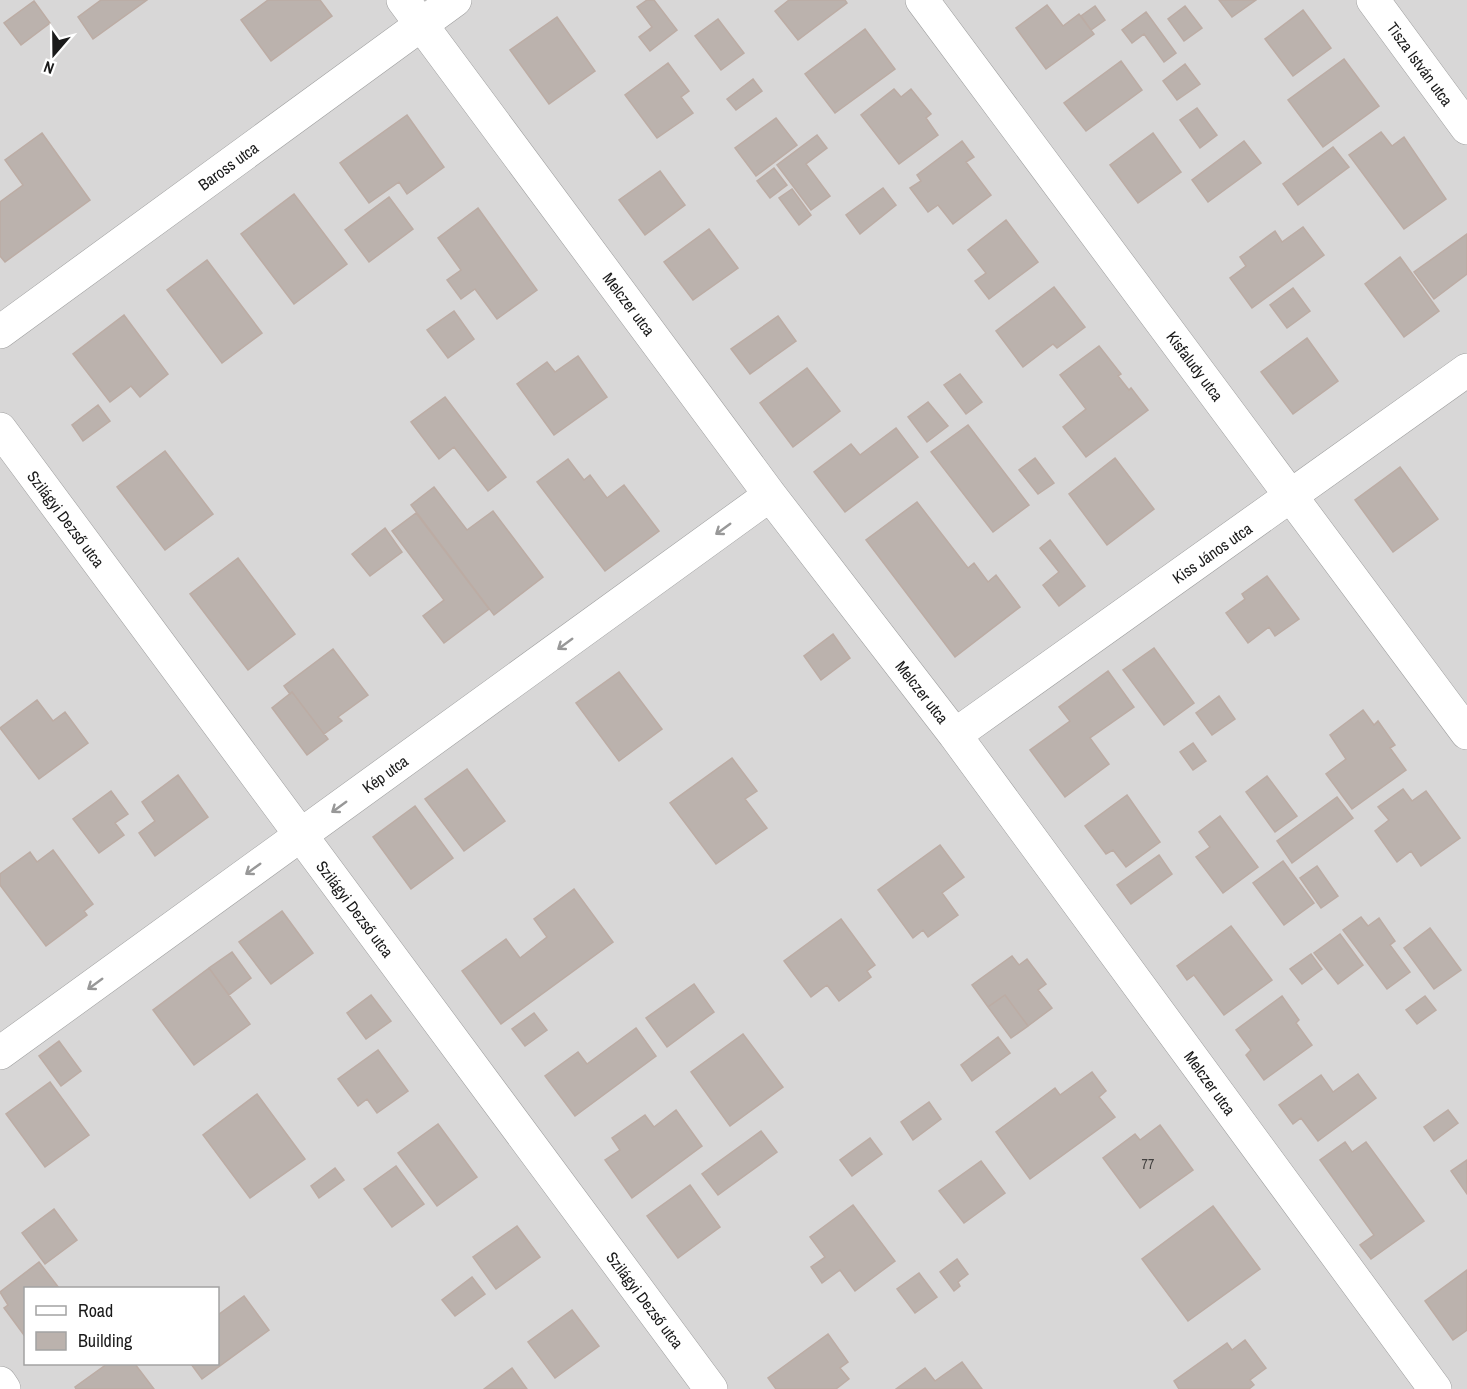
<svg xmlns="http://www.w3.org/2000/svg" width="1467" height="1389" viewBox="0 0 1467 1389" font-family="'Archivo Narrow',sans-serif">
  <rect width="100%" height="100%" fill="#ebe7e0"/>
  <path fill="#d8d7d7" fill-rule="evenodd" d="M0 0H1467V1389H0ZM26 1288H218V1364H26Z"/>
  <path fill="#bbb2ad" stroke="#bcaca4" stroke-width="1.5" d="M101 0H147L93 39 78 17Z
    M268 0H320L332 16 271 61 241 20Z
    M647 0H654L677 30 650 51 639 37 652 27 637 7Z
    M789 0H845L847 3 798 40 775 11Z
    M1219 0H1256L1232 17Z
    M34 1 50 23 21 45 4 23Z
    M1047 5 1063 26 1079 14 1094 34 1046 69 1016 28Z
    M1095 6 1105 20 1091 30 1081 16Z
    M1185 6 1202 28 1184 41 1168 19Z
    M1303 10 1331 48 1293 76 1265 39Z
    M1146 12 1176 53 1164 62 1144 34 1132 43 1122 30Z
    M557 17 595 71 549 104 510 50Z
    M718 19 744 53 721 70 695 36Z
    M865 29 895 69 835 113 805 74Z
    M1344 59 1379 106 1323 147 1288 100Z
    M1121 61 1142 90 1086 131 1064 103Z
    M668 63 689 91 681 97 693 113 657 138 625 95Z
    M1185 64 1200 84 1177 100 1163 81Z
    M753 79 762 91 736 110 727 99Z
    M894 89 901 97 911 89 931 114 926 118 938 135 899 164 861 115Z
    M1197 108 1217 135 1200 148 1180 120Z
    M407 115 444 167 407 194 399 182 369 203 340 163Z
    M776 118 797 145 756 176 735 148Z
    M1381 132 1392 146 1404 137 1446 199 1404 229 1349 155Z
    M42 133 90 200 5 262 0 256V202L23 185 5 160Z
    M1153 133 1181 172 1138 203 1110 165Z
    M817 135 827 148 806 164 830 196 811 210 777 165Z
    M962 141 974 157 966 162 991 195 953 224 938 205 928 212 910 188 921 181 917 175Z
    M1244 141 1261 163 1208 202 1192 180Z
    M1333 147 1349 167 1298 205 1283 184Z
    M774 168 787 185 770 198 757 181Z
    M660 171 685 205 645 235 619 200Z
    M883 188 896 205 860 234 846 215Z
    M792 189 811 215 799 225 779 198Z
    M294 194 347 264 294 304 241 234Z
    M389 197 413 229 369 262 345 230Z
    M478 208 537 290 497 319 475 289 461 299 447 280 461 270 438 238Z
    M1006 220 1038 262 989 299 975 281 986 273 968 250Z
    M1303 227 1324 255 1252 308 1230 278 1246 266 1240 257 1275 231 1282 242Z
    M709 229 738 268 693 300 664 262Z
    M1467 234V274L1434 299 1414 272Z
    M1400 257 1439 311 1404 337 1365 284Z
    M207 260 262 333 222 363 167 290Z
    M1054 287 1085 327 1057 348 1053 344 1023 367 996 331Z
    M1293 288 1310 311 1287 328 1270 305Z
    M454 311 474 339 448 358 427 330Z
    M124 315 168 374 140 397 131 386 110 402 73 354Z
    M778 316 796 341 750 374 731 349Z
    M1307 338 1338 381 1293 414 1261 372Z
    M1099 346 1121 374 1118 376 1129 390 1131 388 1148 410 1086 457 1063 427 1086 409 1060 375Z
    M578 356 607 397 554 435 517 384 547 362 555 372Z
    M807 368 840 411 793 447 760 403Z
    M960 374 982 402 966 414 944 385Z
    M445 397 506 477 488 491 454 447 439 459 411 422Z
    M928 402 948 426 927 442 908 417Z
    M98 405 110 421 83 441 72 425Z
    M968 425 1029 505 993 532 931 452Z
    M896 428 918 457 845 512 814 472 851 444 860 455Z
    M165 451 213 514 165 550 117 487Z
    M1035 458 1054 483 1038 494 1019 470Z
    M1115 458 1154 509 1107 545 1069 494Z
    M568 459 584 480 590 475 607 498 624 485 659 531 605 571 537 482Z
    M1400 467 1438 519 1393 552 1355 500Z
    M434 487 467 530 493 511 543 577 494 615 411 505Z
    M917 502 968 568 974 563 988 582 996 575 1020 607 955 657 866 540Z
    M416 513 489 609 444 643 423 616 444 600 392 531Z
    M385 528 402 552 370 576 352 554Z
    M1050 540 1085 586 1059 606 1043 585 1059 572 1040 548Z
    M238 558 295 634 248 670 190 594Z
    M1267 576 1299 619 1275 636 1269 627 1248 643 1226 613 1245 599 1242 594Z
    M833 634 850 658 821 680 804 656Z
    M1154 648 1194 703 1164 725 1123 670Z
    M333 649 368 695 338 717 342 721 324 734 292 692 290 694 284 686Z
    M1108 671 1134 707 1090 738 1109 764 1065 797 1030 750 1070 721 1059 707Z
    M619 672 662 729 619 761 576 703Z
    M292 692 328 739 307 755 272 708Z
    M1219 696 1235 719 1212 735 1196 713Z
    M37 700 53 721 65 712 88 743 39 779 0 728Z
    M1363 710 1374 725 1378 721 1395 745 1390 748 1406 770 1352 809 1326 774 1346 759 1330 735Z
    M1193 743 1206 761 1193 770 1180 752Z
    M732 758 757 791 745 799 767 828 716 864 670 803Z
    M467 769 505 821 464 851 425 799Z
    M178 775 208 817 155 856 139 833 155 821 142 802Z
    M1267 776 1297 816 1275 832 1246 792Z
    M1403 789 1412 801 1426 791 1460 838 1421 866 1411 851 1397 862 1375 831 1389 820 1378 807Z
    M111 791 128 814 115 823 124 835 99 853 73 819Z
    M1127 795 1160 842 1126 867 1113 850 1106 854 1085 826Z
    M1337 797 1353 818 1292 863 1277 841Z
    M415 806 453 858 411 889 373 837Z
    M1220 816 1258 867 1223 893 1196 857 1210 847 1199 832Z
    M940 845 964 877 942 893 958 915 928 937 923 930 913 938 878 890Z
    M53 850 93 904 84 911 87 915 46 946 0 885V874L30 852 37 862Z
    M1159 855 1172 874 1131 904 1117 885Z
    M1283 861 1314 903 1284 925 1253 883Z
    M1317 866 1338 896 1321 908 1300 878Z
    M574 889 613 942 501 1024 462 971 506 939 520 958 547 937 534 919Z
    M282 911 313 953 271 984 239 942Z
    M1361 917 1368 926 1379 918 1395 941 1390 945 1410 972 1387 989 1343 930Z
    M841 919 875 965 867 971 871 977 839 1001 827 985 811 997 784 961Z
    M1231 926 1272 980 1224 1015 1194 975 1187 980 1177 966Z
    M1430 928 1461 970 1434 989 1404 948Z
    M1340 934 1363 965 1338 984 1314 953Z
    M232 952 251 978 229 995 209 968Z
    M1311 954 1322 969 1302 984 1290 969Z
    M1012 956 1019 965 1027 959 1046 984 1038 990 1052 1008 1028 1026 1005 995 988 1007 972 985Z
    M209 968 250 1024 194 1065 153 1010Z
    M694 984 714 1012 667 1047 646 1018Z
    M371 995 391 1021 366 1039 347 1013Z
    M1005 995 1028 1026 1011 1038 988 1007Z
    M1282 996 1299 1020 1296 1023 1312 1045 1264 1080 1246 1055 1251 1050 1236 1030Z
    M1425 996 1436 1010 1417 1024 1406 1010Z
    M534 1013 547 1030 525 1046 512 1029Z
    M636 1028 656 1056 575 1116 545 1076 578 1052 587 1064Z
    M743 1034 783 1087 730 1126 691 1072Z
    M998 1037 1010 1053 972 1081 961 1065Z
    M59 1041 81 1071 61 1086 39 1056Z
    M378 1050 408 1091 377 1113 367 1099 358 1106 338 1079Z
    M1092 1072 1106 1091 1099 1097 1115 1117 1030 1179 996 1132 1055 1088 1060 1095Z
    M1358 1074 1376 1098 1318 1141 1301 1118 1293 1124 1279 1105 1321 1075 1333 1092Z
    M50 1082 89 1135 45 1167 6 1114Z
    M257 1094 305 1159 250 1198 203 1135Z
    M929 1102 941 1119 913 1140 901 1122Z
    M676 1110 702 1146 632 1198 605 1160 620 1150 612 1138 645 1115 654 1127Z
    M1448 1110 1458 1123 1434 1141 1424 1127Z
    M438 1124 477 1177 437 1206 398 1153Z
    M1160 1125 1193 1170 1140 1208 1103 1158 1135 1134 1140 1140Z
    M761 1131 777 1152 718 1195 702 1174Z
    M870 1138 882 1154 852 1176 840 1160Z
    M1345 1142 1352 1152 1366 1142 1424 1221 1371 1259 1360 1245 1374 1235 1320 1160Z
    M1467 1160V1194L1451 1171Z
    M981 1161 1005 1193 964 1223 939 1191Z
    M396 1166 424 1204 392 1227 364 1189Z
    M335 1168 344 1180 319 1198 311 1186Z
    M690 1185 720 1227 678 1258 647 1216Z
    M853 1205 895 1261 855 1291 840 1270 822 1283 811 1267 825 1257 810 1237Z
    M1213 1206 1260 1269 1188 1321 1142 1259Z
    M54 1209 77 1240 45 1264 22 1233Z
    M517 1226 540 1257 496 1289 473 1257Z
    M957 1259 968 1274 958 1282 960 1286 954 1291 940 1272Z
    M39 1262 59 1288H26L24 1335 4 1308 8 1305 0 1292Z
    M1467 1270V1330L1453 1340 1425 1301Z
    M919 1273 937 1297 915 1313 897 1289Z
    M472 1277 485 1294 455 1316 442 1300Z
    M244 1296 269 1330 202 1379 191 1364H218V1315Z
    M572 1310 599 1346 555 1378 528 1342Z
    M828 1334 848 1362 840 1368 849 1379 836 1389H776L768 1378Z
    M1245 1340 1266 1368 1250 1380 1254 1385 1249 1389H1179L1174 1381 1227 1343 1232 1350Z
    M962 1362 982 1389H896L925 1368 935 1381Z
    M107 1364H135L154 1389H76L75 1387Z
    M512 1368 527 1389H484Z"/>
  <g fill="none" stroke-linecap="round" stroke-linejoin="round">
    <g stroke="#9e9e9e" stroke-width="34">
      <path id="minor" d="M403 0 770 495 955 735 1435 1389
        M922 0 1467 733
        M1373 0 1467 128
        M0 429 711 1389
        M955 735 1467 370
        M0 1053 770 495
        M0 1383 4 1389"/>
    </g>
    <g stroke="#9e9e9e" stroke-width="34">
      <path id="tertiary" d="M0 332 455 0"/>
    </g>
    <use href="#minor" stroke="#fff" stroke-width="33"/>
    <use href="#tertiary" stroke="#fff" stroke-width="33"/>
  </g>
  <defs><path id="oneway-shaft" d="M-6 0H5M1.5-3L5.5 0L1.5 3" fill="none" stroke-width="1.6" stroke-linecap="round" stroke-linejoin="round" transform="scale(1.5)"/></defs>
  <g stroke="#989898">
    <use href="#oneway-shaft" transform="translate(723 529) rotate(144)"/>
    <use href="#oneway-shaft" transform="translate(565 644) rotate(144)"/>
    <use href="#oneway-shaft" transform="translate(339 807) rotate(144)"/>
    <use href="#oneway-shaft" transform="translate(253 869) rotate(144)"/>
    <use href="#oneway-shaft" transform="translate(95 984) rotate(144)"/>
  </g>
  <g text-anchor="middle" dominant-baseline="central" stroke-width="4.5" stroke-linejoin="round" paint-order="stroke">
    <g font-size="14" fill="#42403f">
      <text x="1148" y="1164">77</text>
    </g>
    <g font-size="16" fill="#1a1a1a" stroke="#fff">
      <text transform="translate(1420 64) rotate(54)">Tisza István utca</text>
      <text transform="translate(228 166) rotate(-36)">Baross utca</text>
      <text transform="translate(629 304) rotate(53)">Melczer utca</text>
      <text transform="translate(1195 366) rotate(53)">Kisfaludy utca</text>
      <text transform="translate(66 519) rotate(53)">Szilágyi Dezső utca</text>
      <text transform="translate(1212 553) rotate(-35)">Kiss János utca</text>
      <text transform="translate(922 692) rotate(52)">Melczer utca</text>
      <text transform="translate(385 774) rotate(-36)">Kép utca</text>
      <text transform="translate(355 909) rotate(53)">Szilágyi Dezső utca</text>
      <text transform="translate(1210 1083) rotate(54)">Melczer utca</text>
      <text transform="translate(645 1300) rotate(53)">Szilágyi Dezső utca</text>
    </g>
  </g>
  <rect x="24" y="1287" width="195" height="78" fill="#ffffff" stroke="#a3a3a3" stroke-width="1.5"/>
  <rect x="36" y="1306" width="30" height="9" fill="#ffffff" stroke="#a3a3a3" stroke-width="1.5"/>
  <text x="78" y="1317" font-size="18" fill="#1a1a1a">Road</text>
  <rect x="36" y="1332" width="30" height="18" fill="#bbb2ad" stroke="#a3a3a3" stroke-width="1.5"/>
  <text x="78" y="1347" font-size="18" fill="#1a1a1a">Building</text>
  <g transform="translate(54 54) rotate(200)" stroke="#ffffff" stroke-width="4.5" paint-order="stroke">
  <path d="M0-4.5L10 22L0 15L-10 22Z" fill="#1a1a1a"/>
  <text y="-9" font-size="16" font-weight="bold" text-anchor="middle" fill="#1a1a1a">N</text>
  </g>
</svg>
